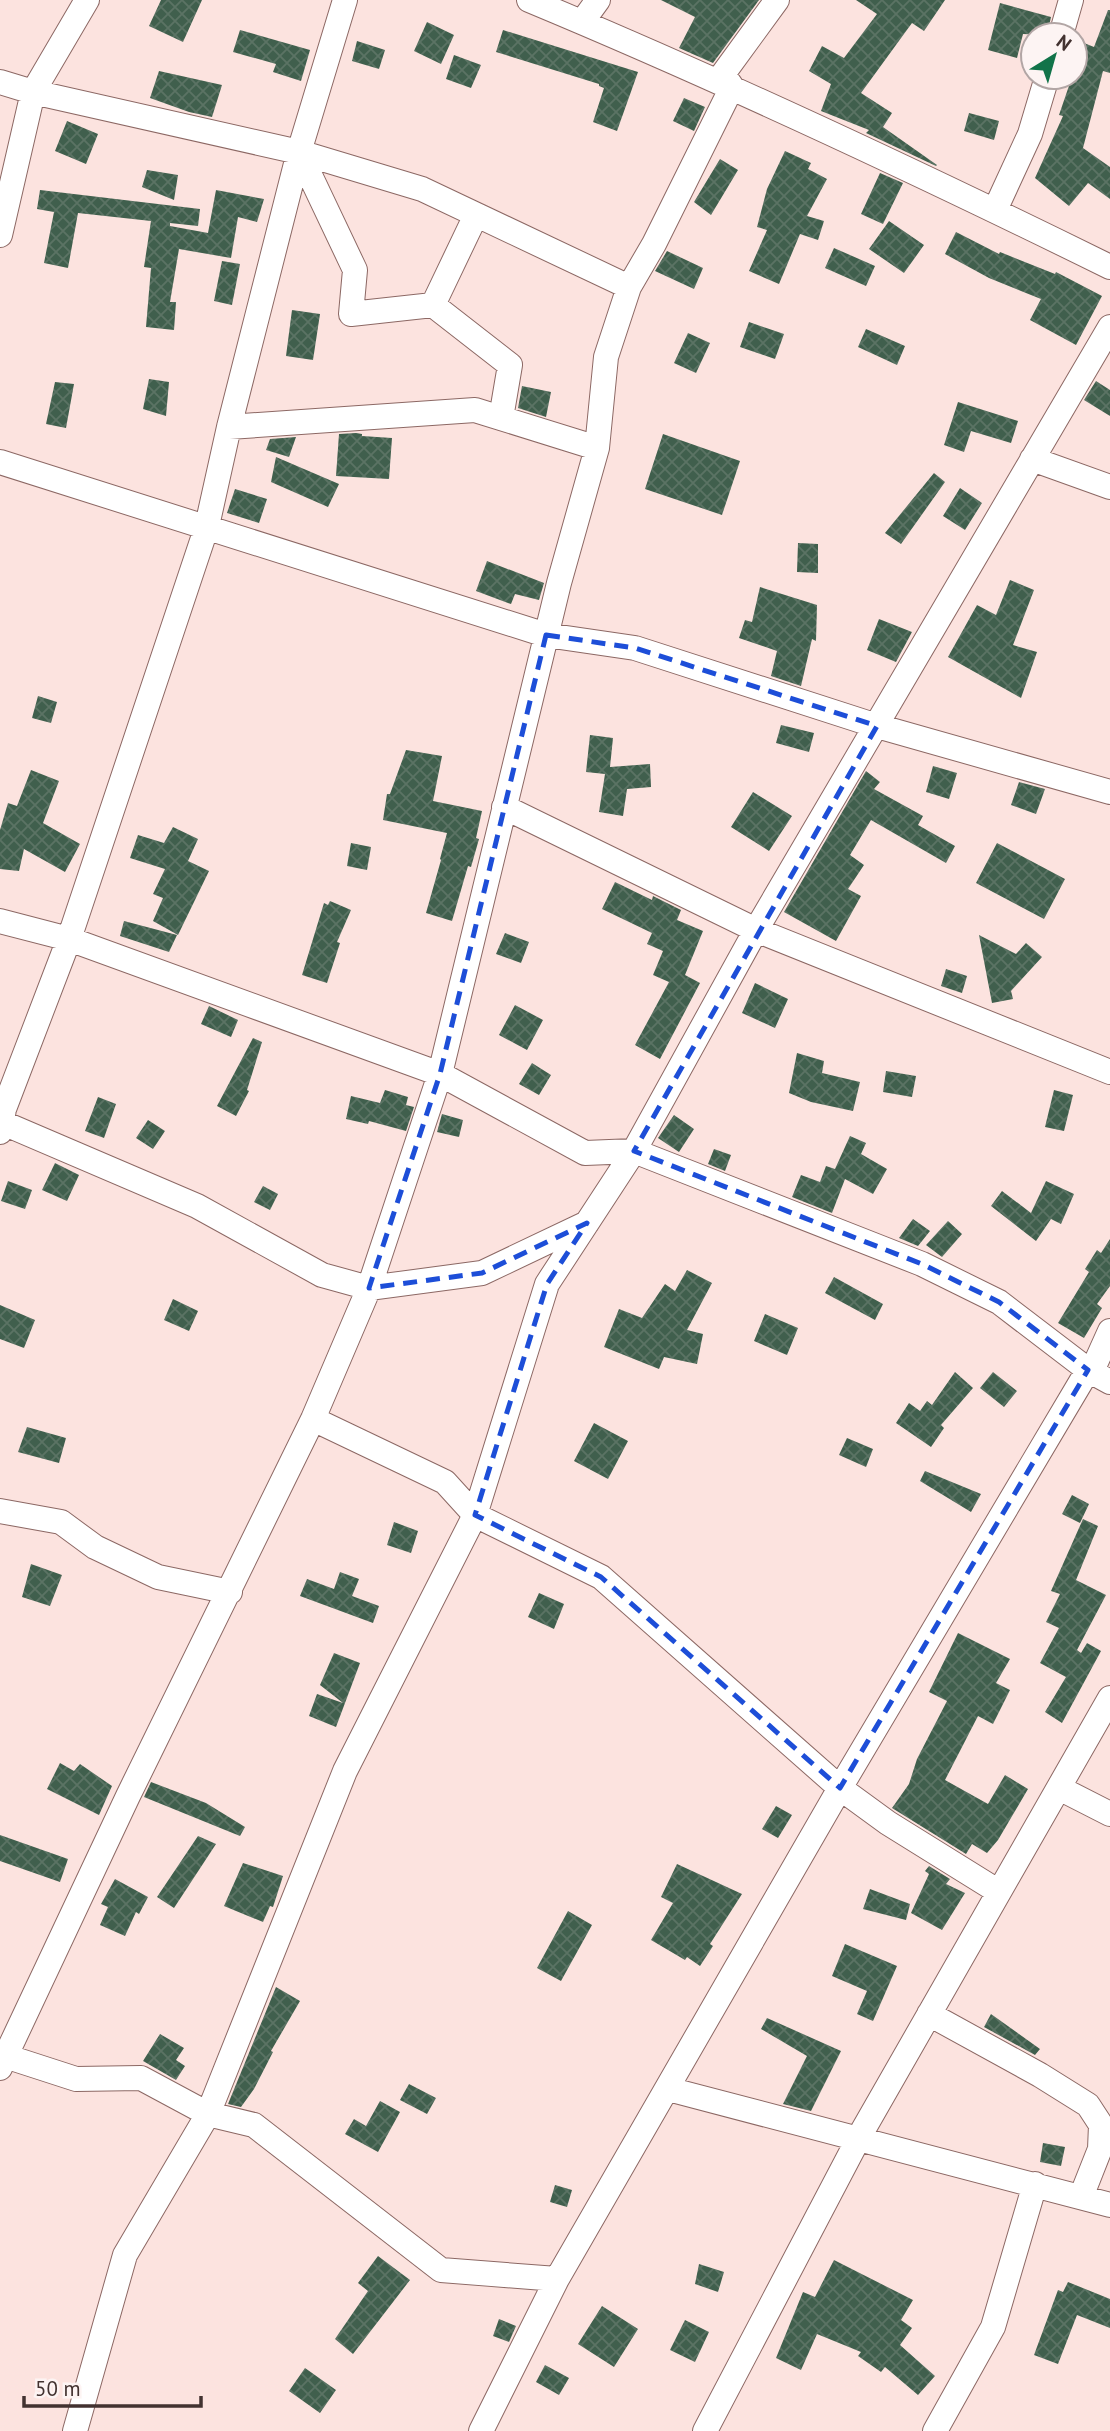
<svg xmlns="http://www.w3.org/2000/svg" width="1110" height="2431" viewBox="0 0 1110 2431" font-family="'PT Sans',sans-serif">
  <defs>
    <pattern id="building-cross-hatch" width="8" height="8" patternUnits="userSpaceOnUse" patternTransform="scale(1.75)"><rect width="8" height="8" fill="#405f4d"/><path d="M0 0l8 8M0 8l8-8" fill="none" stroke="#5b7364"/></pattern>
  </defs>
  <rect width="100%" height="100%" fill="#fce3df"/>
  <path fill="url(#building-cross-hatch)" d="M161 0H202L183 42 149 26Z
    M661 0H759L713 63 679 48 695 17Z
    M856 0H945L924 31 912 23 861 93 892 113 883 127 937 165 936 166 866 133 869 130 821 111 831 84 809 71 822 46 844 58 877 14Z
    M1000 3 1051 17 1047 35 1023 34 1017 58 988 50Z
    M1108 10H1110V73L1103 71 1083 148 1110 167V199L1088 183 1069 206 1035 178 1063 116 1059 115 1072 77H1075V68L1084 43 1094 47Z
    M427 22 454 35 441 64 414 51Z
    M240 30 310 50 301 81 273 72 276 64 233 52Z
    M503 30 638 72 617 131 593 122 604 88 599 86V84L496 52Z
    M357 41 385 50 379 69 352 61Z
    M454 55 481 65 471 88 446 79Z
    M159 71 222 85 212 117 189 112 150 98Z
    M684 98 705 107 694 131 673 121Z
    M969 113 999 121 994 140 964 131Z
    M67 121 98 134 86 164 55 151Z
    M785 151 811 163 808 169 827 179 807 216 824 221 818 240 800 234 779 284 749 271 767 230 757 227 767 189Z
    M720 159 738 170 711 215 694 202Z
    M147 170 178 175 174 200 142 187Z
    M880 173 903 183 883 224 861 214Z
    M40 190 200 209 198 226 170 223V226L208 233 216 190 264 199 257 222 238 217 231 258 179 249 170 302H176L174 330 146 327 151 268 144 267 151 221 78 213 68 268 44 263 54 212 37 209Z
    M889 221 924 245 904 273 869 249Z
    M956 232 999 254 1000 252 1055 274 1056 272 1102 296 1076 345 1030 320 1041 299 989 278 945 254Z
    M834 248 875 266 866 286 825 268Z
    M667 251 703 268 694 289 655 271Z
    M222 261 240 264 232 305 214 301Z
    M292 310 320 314 313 360 286 356Z
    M749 322 784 334 775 359 740 347Z
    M866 329 905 346 897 365 858 347Z
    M688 333 710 343 696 373 674 363Z
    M149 379 169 382 166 416 143 409Z
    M1096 381 1110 390V416L1084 400Z
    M55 382 74 384 66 428 46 424Z
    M522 386 551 392 546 417 518 408Z
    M958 402 1018 421 1011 443 971 431 964 452 944 445Z
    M356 433 362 434V436L392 438 389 479 336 476 339 434Z
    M663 434 740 461 722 515 645 489Z
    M296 437 289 457 266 450 270 439Z
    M276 457 339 484 328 507 271 482Z
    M934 473 945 482 901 544 885 533Z
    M960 488 982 503 965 530 943 516Z
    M235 489 267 499 259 523 227 513Z
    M798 543 818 544V573L797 572Z
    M487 561 544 583 539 600 515 594 511 604 476 591Z
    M1010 580 1034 590 1013 645 1037 652 1021 698 948 657 977 605 996 615Z
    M760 587 817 605 816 641 812 639 801 686 771 676 777 651 739 638 745 620 752 622Z
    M879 619 912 632 896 662 867 650Z
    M38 696 57 702 51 723 32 718Z
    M781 725 814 733 809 752 776 743Z
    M590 735 613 738 610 767 650 764 651 787 627 789 623 816 599 812 605 774 586 772Z
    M406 750 442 756 433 801 482 811 476 838 479 839 471 867 468 866 452 921 426 913 441 860 440 859 447 833 383 820 387 794H390Z
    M933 766 957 773 949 799 926 792Z
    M31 770 59 781 43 823 80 844 65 872 24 849 19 871 0 869V830L8 803 17 806Z
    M866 771 880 782 874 789 923 816 918 825 955 846 946 863 871 820 850 855 864 865 848 889 861 896 836 941 784 912Z
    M1019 782 1045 789 1036 814 1011 805Z
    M753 792 792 816 769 851 731 827Z
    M173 827 198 839 188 861 209 871 178 935 153 921 163 898 153 894 165 869 130 858 138 835 164 843Z
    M351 843 371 847 367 870 347 866Z
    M997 843 1065 879 1044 919 976 883Z
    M615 882 652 900 653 896 681 910 677 920 703 931 685 975 700 983 660 1059 635 1045 669 982 653 975 663 951 647 944 652 933 602 909Z
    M330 901 351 910 337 942 340 943 327 983 302 975 324 903 328 905Z
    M124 921 177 935 169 952 120 936Z
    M505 933 529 942 521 963 496 954Z
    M979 935 1016 954 1026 943 1042 957 1011 991 1013 999 992 1003Z
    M946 969 967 976 962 993 941 986Z
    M755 983 788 999 775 1028 742 1013Z
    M515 1005 543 1020 527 1050 499 1035Z
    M209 1006 238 1020 231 1037 201 1024Z
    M253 1038 262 1042 247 1090 249 1091 236 1116 217 1106Z
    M797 1053 824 1061 822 1073 860 1082 853 1111 811 1102 789 1093Z
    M532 1063 551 1075 539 1095 519 1084Z
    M886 1071 916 1076 912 1097 883 1092Z
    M385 1090 408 1097 406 1105 414 1107 406 1131 369 1121 368 1124 346 1119 351 1096 380 1103Z
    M1054 1090 1073 1095 1064 1131 1045 1127Z
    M98 1097 116 1104 104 1138 85 1131Z
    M442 1114 463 1120 459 1137 437 1132Z
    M674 1115 694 1129 679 1152 658 1138Z
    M148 1120 165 1131 153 1149 136 1138Z
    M850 1136 866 1143 861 1154 887 1169 873 1194 845 1179 832 1213 792 1197 801 1175 820 1182 826 1166 835 1169Z
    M714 1149 731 1155 725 1171 708 1164Z
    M55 1163 79 1175 67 1201 42 1190Z
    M8 1181 32 1190 25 1209 1 1201Z
    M1046 1181 1074 1194 1061 1224 1051 1219 1036 1241 991 1206 1002 1191 1031 1213Z
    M263 1186 278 1194 270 1210 254 1202Z
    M913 1219 930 1231 918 1246 899 1238Z
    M948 1221 962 1234 942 1257 926 1245Z
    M1110 1239V1286L1097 1304 1102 1308 1084 1338 1058 1323 1089 1272 1085 1269 1097 1250 1101 1253Z
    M687 1270 712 1283 687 1330 703 1334 697 1364 664 1357 659 1369 604 1347 619 1309 642 1318 665 1284 675 1291Z
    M834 1277 883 1304 875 1320 825 1293Z
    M173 1299 198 1311 189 1331 164 1320Z
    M0 1305 35 1320 24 1348 0 1339Z
    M765 1314 798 1328 787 1355 754 1341Z
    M955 1372 973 1388 941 1425 944 1428 931 1447 896 1423 909 1403 920 1411 927 1401 932 1405Z
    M993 1372 1017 1391 1004 1407 980 1388Z
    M594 1423 628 1441 608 1479 574 1461Z
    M27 1427 66 1438 59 1463 18 1452Z
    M847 1438 873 1449 866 1467 839 1455Z
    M925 1471 981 1494 971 1512 920 1481Z
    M1072 1495 1089 1504 1080 1523 1062 1514Z
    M1083 1519 1098 1526 1076 1580 1106 1595 1077 1650 1081 1653 1087 1643 1101 1651 1062 1723 1045 1712 1066 1677 1040 1663 1059 1628 1046 1622 1060 1594 1051 1591Z
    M394 1522 418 1531 411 1553 387 1545Z
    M31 1564 62 1575 50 1606 22 1597Z
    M340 1572 359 1579 352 1596 379 1606 373 1623 300 1596 307 1579 334 1589Z
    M539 1593 564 1604 554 1629 528 1617Z
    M958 1633 1010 1659 996 1683 1010 1690 993 1724 978 1716 945 1780 988 1804 1005 1775 1028 1789 998 1840 987 1853 972 1844 966 1854 892 1808 909 1784 917 1759 947 1701 929 1692Z
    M334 1653 360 1663 336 1727 309 1716 317 1694 343 1703 320 1685Z
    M60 1763 74 1771 80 1764 112 1786 99 1815 47 1789Z
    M151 1782 206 1803 245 1827 240 1836 144 1797Z
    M776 1806 792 1815 778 1838 762 1829Z
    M0 1835 68 1859 60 1882 0 1861Z
    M198 1836 216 1844 174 1908 157 1897Z
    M243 1863 283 1876 273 1907 270 1906 263 1922 224 1906Z
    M677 1864 742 1894 710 1944 713 1946 700 1966 687 1957 685 1960 651 1940 673 1903 661 1897Z
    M929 1866 950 1879 946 1884 965 1893 942 1930 911 1913 929 1874 925 1871Z
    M115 1879 148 1897 139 1914 136 1912 125 1936 100 1925 108 1907 101 1904Z
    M870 1889 910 1904 906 1920 863 1909Z
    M568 1911 592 1925 561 1981 537 1968Z
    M845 1944 897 1966 873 2021 857 2014 867 1991 832 1976Z
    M276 1987 300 2001 271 2051 273 2052 254 2089 241 2107 228 2104Z
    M991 2014 1040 2049 1035 2055 984 2027Z
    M767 2018 841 2051 811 2111 783 2104 807 2056 761 2029Z
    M160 2034 184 2048 176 2060 185 2066 176 2080 143 2061Z
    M409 2084 436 2098 427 2114 400 2100Z
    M380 2101 400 2112 378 2152 345 2134 354 2119 366 2126Z
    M1043 2143 1065 2147 1061 2166 1040 2162Z
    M555 2185 572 2190 567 2207 550 2202Z
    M378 2256 410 2280 353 2354 335 2339 368 2291 358 2283Z
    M834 2260 913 2300 901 2320 912 2328 900 2345 935 2376 918 2395 885 2367 881 2372 858 2356 861 2352 817 2334 801 2370 776 2358 803 2292 815 2297Z
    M699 2264 724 2272 718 2292 695 2284Z
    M1068 2282 1110 2299V2328L1077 2315 1058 2364 1034 2355 1058 2290 1063 2292Z
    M602 2306 638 2329 614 2367 578 2344Z
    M499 2319 516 2326 509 2342 493 2336Z
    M685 2320 709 2332 695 2362 670 2350Z
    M545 2365 569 2378 559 2395 536 2382Z
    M305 2368 336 2390 320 2413 289 2391Z"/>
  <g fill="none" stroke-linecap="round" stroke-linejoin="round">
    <g stroke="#8c6864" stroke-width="26">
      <path id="street" d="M529 0C726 82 919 173 1110 267
        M582 22 598 0
        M1061 35 1071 0
        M0 82 33 92 299 152 422 189 629 287
        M299 152 355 270 351 314 433 305 476 215
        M995 210 1030 134 1047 77
        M0 235 33 92 87 0
        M433 305 510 365 501 418
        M229 427 475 410 597 448
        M1032 459 1110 487
        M0 462 546 635 635 648 877 726 1110 792
        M504 807 756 930 1110 1072
        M0 921 69 939 440 1074 585 1153 634 1151 922 1264 999 1302 1088 1370 1110 1382
        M3 1123 197 1206 322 1275 369 1288 482 1273 587 1223
        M0 1132 4 1109 69 939 207 526 229 427 299 152 345 0
        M313 1419 445 1482 475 1515 601 1577 840 1788 888 1823 999 1892
        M0 1511 61 1522 95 1547 158 1577 230 1592
        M1059 1788 1110 1814
        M929 2014 1040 2075 1088 2105 1101 2125 1100 2149 1081 2197
        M5 2056 76 2079 141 2078 208 2114 254 2125 441 2270 557 2279
        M0 2068 128 1796 313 1419 369 1288 440 1074 559 583 597 448 606 357 629 287 654 244 732 87 723 74 777 0
        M668 2089 1110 2205
        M75 2431 125 2255 208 2114 345 1771 475 1515 547 1284 634 1151 756 930 1110 327
        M481 2431 557 2279 840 1788 1088 1370 1092 1371 1110 1331
        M705 2431 863 2130 1110 1698
        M935 2431 993 2327 1035 2184"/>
    </g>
    <use href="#street" stroke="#fff" stroke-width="24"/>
  </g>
  <path fill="none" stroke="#1d4ed8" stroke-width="5" stroke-dasharray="14 9" stroke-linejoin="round" d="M546 635 635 648 877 726 634 1151 922 1264 999 1302 1088 1370 840 1788 601 1577 475 1515 547 1284 587 1223 482 1273 369 1288 440 1074Z"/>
  <g transform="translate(1054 56) rotate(37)"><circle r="33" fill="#fdf4f3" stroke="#b2a6a5" stroke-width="2"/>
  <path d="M0-5L12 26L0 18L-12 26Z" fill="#117349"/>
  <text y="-10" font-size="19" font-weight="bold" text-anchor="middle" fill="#423230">N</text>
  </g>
  <path d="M24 2396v10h177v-10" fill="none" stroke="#423230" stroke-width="3.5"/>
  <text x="35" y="2396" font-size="21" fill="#423230" stroke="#fdf4f3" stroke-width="5" paint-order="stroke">50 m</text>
</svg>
